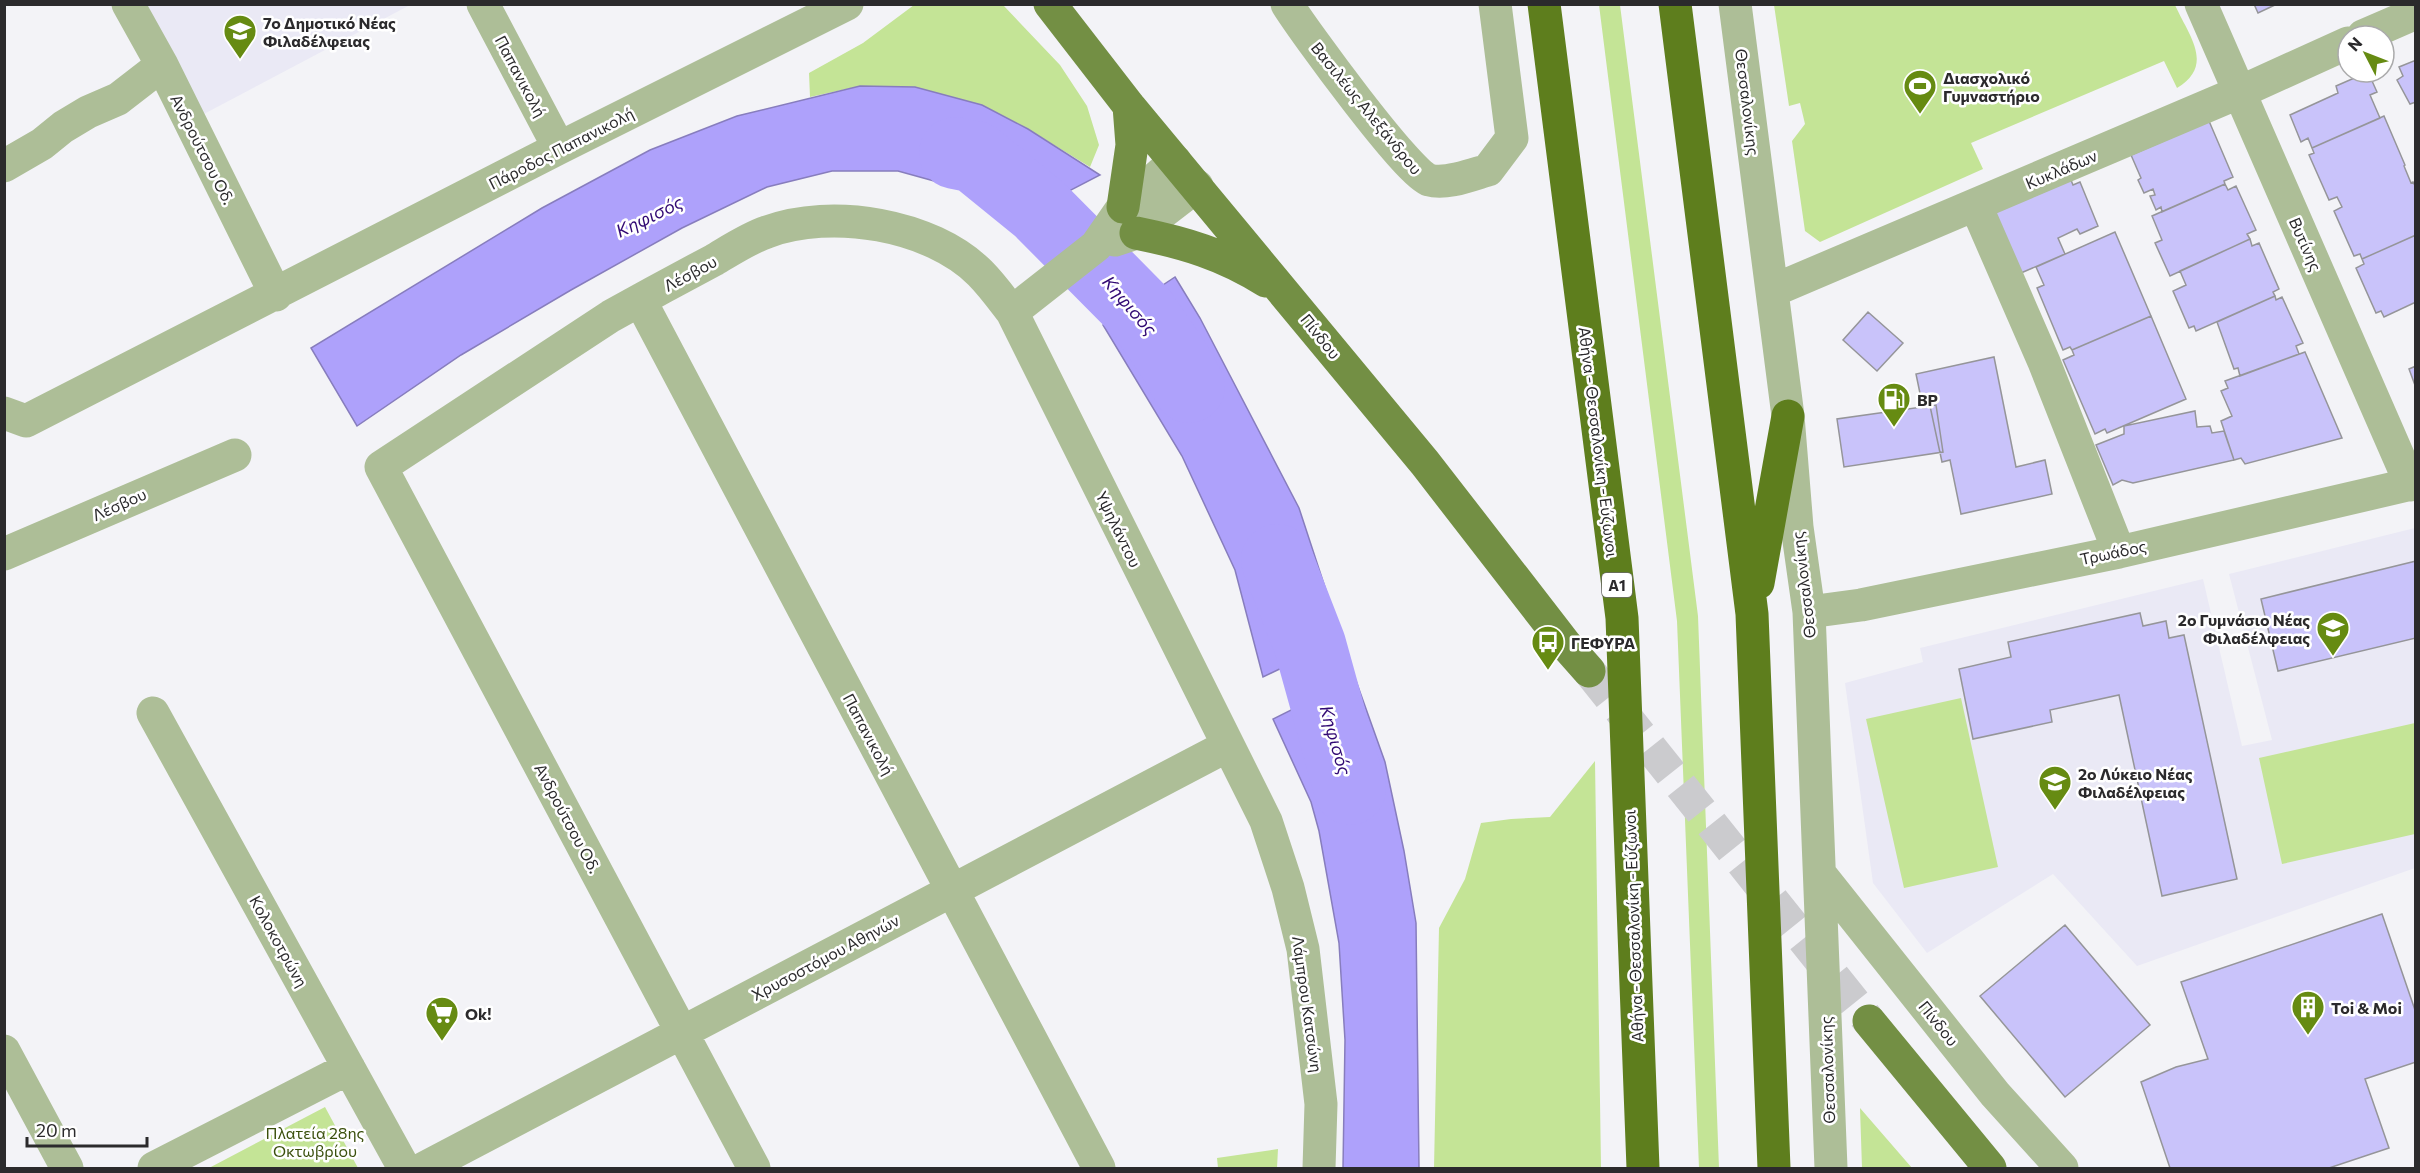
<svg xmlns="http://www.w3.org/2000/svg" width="2420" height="1173" viewBox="0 0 2420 1173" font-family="Commissioner,sans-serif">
  <rect width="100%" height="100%" fill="#f3f3f7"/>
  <path fill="#eae9f5" d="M147 5H410L202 115Z
    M2415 528V868L2137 966 2053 874 1927 953 1873 883 1845 683 1923 662 1920 648 2203 579 2242 746 2272 740 2229 574Z"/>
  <path fill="#c4e496" d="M914 5 1004 6 1060 65 1087 106 1099 145 1090 167 1028 129 982 105 860 86 810 97 809 73 863 43Z
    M1599 5H1620L1698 616 1719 1168H1699L1677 621Z
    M1774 5H2175C2189 36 2215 65 2177 88L2164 61 1971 143 1983 169 1820 242 1805 231 1792 141 1805 124 1800 103 1789 106Z
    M1961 698 1998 867 1904 888 1866 719Z
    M2415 723V834L2282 864 2259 758Z
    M1595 761 1601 1168H1434L1439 928 1465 879 1481 823 1511 819 1550 817Z
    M325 1107 358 1168H209Z
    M1860 1108 1912 1168H1862Z
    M1278 1149 1277 1168H1218L1217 1158Z"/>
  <path fill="#aea1fb" stroke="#877dbd" stroke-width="1.5" d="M860 86 915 87 982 105 1028 129 1100 175 1015 219 963 189 898 171H832L767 187 682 228 571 290 461 355 357 426 311 348 542 208 650 150 737 116Z
    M1175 277 1200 318 1299 508 1342 639 1263 677 1235 570 1182 456 1103 325Z
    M1355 678 1385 762 1404 851 1416 923 1419 1168H1343L1345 1040 1339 943 1319 831 1311 802 1273 719Z"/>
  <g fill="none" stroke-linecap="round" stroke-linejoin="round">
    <path stroke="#aea1fb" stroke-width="72" d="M955 153 975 157 1039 209 1141 312 1176 363 1189 387
      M1277 560 1310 645 1350 789"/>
  </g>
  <path fill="#c9c3fa" stroke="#959599" stroke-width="1.5" d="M2254 4H2277L2258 13Z
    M2416 60V102L2410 104 2397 80 2403 76 2399 67Z
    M2368 72 2377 92 2370 95 2380 118 2312 148 2308 138 2301 142 2290 115 2338 93 2336 86Z
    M2384 116 2405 165 2404 166 2411 183 2413 182 2416 187V235L2362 259 2360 254 2354 256 2334 211 2342 207 2337 197 2329 200 2309 155 2314 153 2312 148Z
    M2209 121 2233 177 2224 181 2225 184 2162 212 2161 207 2156 210 2150 196 2155 195 2153 189 2144 193 2138 180 2141 178 2131 155Z
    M2071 180 2073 185 2080 182 2098 226 2080 234 2077 229 2058 238 2065 254 2021 273 1991 214Z
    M2225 184 2228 190 2236 186 2256 230 2247 234 2250 239 2170 276 2155 243 2162 240 2152 216Z
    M2115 232 2151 316 2072 350 2070 347 2063 350 2037 288 2044 285 2036 267Z
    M2416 235V302L2384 317 2381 311 2376 313 2356 268 2364 264 2362 259Z
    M2250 239 2252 246 2259 243 2279 289 2273 292 2275 296 2196 331 2194 326 2189 328 2173 291 2186 285 2180 271Z
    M2275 296 2276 300 2282 297 2303 343 2296 346 2299 354 2240 376 2238 368 2234 369 2217 322Z
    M1868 312 1903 343 1877 371 1843 340Z
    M2151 316 2186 399 2107 433 2105 429 2095 434 2063 360 2074 355 2072 350Z
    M2305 352 2342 438 2245 464 2241 458 2234 460 2221 421 2232 416 2221 391 2228 388 2225 381Z
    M1994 357 2016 467 2045 460 2052 494 1961 514 1950 460 1942 462 1930 406 1923 408 1916 374Z
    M2416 366V388L2409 369Z
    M1936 405 1943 452 1844 467 1837 419Z
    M2195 411 2197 427 2210 426 2212 433 2224 431 2234 460 2133 483 2122 480 2113 485 2096 445 2124 434V426Z
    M2416 561V638L2278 671 2261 599Z
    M2140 613 2143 626 2166 621 2169 638 2184 635 2237 879 2162 896 2119 695 2050 710 2052 722 1973 739 1959 669 2011 657 2008 642Z
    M2382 914 2416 1013V1062L2365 1079 2389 1148 2329 1168H2170L2141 1082 2176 1067 2208 1059 2181 982Z
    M2065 925 2150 1025 2065 1097 1980 996Z"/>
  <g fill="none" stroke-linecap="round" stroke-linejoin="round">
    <path stroke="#cbcbce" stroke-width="33" stroke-dasharray="33 16" stroke-linecap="butt" d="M1589 671 1869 1021"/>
    <path stroke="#adbe97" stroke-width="33" d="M128 4 162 65 276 295
      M483 4 559 148
      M1287 4C1303 30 1409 175 1429 180 1446 185 1471 175 1488 170L1512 138 1495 4
      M1735 4 1788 416 1797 527 1809 612 1831 1168
      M2201 4 2411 485
      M2363 36 2416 13
      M4 166 42 144 63 127 88 112 118 99 162 65
      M1976 206 2044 362 2119 552
      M1115 240 1136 233 1197 186
      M1772 291 2240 92 2348 43
      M640 300 1099 1168
      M1012 312 1096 246 1123 207 1175 161
      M4 413 26 421 559 148 847 4
      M4 554 235 455
      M1809 612 1861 605 2119 552 2416 483
      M153 713 404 1168
      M1820 874 1995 1094 2062 1168
      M4 1051 67 1168
      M154 1168 349 1068
      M424 1168 1227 746
      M754 1168 381 467 611 316C645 297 680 278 714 260 731 250 749 238 767 232 831 208 931 224 980 273 992 285 1002 299 1012 312L1266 821 1288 888 1303 949 1321 1104 1319 1168"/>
    <path stroke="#738f44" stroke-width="33" d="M1050 4 1129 106 1425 463 1566 645 1589 671
      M1123 207 1132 145 1129 106
      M1136 233C1185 243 1223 254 1266 281
      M1869 1021 1990 1168"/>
    <path stroke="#5e7e1d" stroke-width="33" d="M1544 4 1622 618 1643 1168
      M1675 4 1752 614 1774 1168
      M1758 583 1788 416"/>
  </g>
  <defs>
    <g id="school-pin" transform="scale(1.725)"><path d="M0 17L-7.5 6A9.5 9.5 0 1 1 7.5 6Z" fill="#668b12" stroke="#fff"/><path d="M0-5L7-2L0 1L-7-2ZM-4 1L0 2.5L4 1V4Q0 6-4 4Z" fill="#fff"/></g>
    <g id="stadium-pin" transform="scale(1.725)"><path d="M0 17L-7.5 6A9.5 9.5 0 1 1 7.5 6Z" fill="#668b12" stroke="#fff"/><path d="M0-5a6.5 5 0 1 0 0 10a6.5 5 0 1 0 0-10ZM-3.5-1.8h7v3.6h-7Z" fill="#fff"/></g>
    <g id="fuel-pin" transform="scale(1.725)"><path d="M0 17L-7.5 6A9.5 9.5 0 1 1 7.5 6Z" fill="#668b12" stroke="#fff"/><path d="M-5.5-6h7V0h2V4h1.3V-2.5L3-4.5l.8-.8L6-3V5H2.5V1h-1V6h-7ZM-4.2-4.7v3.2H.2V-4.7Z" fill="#fff"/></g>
    <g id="bus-pin" transform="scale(1.725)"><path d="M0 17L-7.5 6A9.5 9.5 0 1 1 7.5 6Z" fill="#668b12" stroke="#fff"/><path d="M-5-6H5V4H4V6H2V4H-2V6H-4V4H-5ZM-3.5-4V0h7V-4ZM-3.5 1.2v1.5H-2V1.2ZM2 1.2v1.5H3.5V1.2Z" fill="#fff"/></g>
    <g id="building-pin" transform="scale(1.725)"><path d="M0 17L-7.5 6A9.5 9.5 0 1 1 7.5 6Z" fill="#668b12" stroke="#fff"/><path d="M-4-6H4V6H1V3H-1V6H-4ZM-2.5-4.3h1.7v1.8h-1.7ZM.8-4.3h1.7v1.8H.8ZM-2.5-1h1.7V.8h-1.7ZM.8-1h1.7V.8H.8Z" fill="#fff"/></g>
    <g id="supermarket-pin" transform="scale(1.725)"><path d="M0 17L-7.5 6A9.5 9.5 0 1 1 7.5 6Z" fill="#668b12" stroke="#fff"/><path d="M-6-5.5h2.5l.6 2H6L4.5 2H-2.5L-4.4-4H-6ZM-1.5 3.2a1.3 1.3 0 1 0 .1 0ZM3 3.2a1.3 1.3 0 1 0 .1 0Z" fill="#fff"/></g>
  </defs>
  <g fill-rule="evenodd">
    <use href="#school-pin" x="240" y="31"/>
    <use href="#stadium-pin" x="1920" y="86"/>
    <use href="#fuel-pin" x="1894" y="399"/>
    <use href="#school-pin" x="2333" y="628"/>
    <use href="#bus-pin" x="1548" y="642"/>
    <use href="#school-pin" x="2055" y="782"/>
    <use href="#building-pin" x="2308" y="1007"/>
    <use href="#supermarket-pin" x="442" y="1013"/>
  </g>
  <g text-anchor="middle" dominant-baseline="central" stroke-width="5" stroke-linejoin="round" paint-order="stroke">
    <rect fill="#fff" stroke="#6b6a6b" stroke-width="1.5" x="1602" y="573" width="30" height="24" rx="4.5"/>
    <g font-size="15" font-weight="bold" fill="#2b2a2c">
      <text x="1617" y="585">Α1</text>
    </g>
    <g font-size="16" font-weight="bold" fill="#2b2a2c" stroke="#fff" text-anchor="start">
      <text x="263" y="22">7ο Δημοτικό Νέας<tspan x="263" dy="18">Φιλαδέλφειας</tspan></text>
      <text x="1943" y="77">Διασχολικό<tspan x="1943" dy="18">Γυμναστήριο</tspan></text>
      <text x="1917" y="399">BP</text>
      <text x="2310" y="619" text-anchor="end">2ο Γυμνάσιο Νέας<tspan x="2310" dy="18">Φιλαδέλφειας</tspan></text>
      <text x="1571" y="642">ΓΕΦΥΡΑ</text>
      <text x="2078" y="773">2ο Λύκειο Νέας<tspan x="2078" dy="18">Φιλαδέλφειας</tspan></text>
      <text x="2331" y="1007">Toi &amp; Moi</text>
      <text x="465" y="1013">Ok!</text>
    </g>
    <g font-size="16" fill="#2b2a2c" stroke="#fff">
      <text transform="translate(521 76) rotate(62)">Παπανικολή</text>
      <text transform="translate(1748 102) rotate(83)">Θεσσαλονίκης</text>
      <text transform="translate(1367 108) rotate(51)">Βασιλέως Αλεξάνδρου</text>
      <text transform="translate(561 148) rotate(-27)">Πάροδος Παπανικολή</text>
      <text transform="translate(203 149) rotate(63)">Ανδρούτσου Οδ.</text>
      <text transform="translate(2061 169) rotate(-23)">Κυκλάδων</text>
      <text transform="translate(2306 244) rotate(66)">Βυτίνης</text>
      <text transform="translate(690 273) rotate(-28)">Λέσβου</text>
      <text transform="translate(1321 336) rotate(51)">Πίνδου</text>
      <text transform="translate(1599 442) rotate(83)">Αθήνα - Θεσσαλονίκη - Εύζωνοι</text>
      <text transform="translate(119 504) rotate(-24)">Λέσβου</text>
      <text transform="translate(1119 529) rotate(64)">Υψηλάντου</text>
      <text transform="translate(2113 552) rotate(-12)">Τρωάδος</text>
      <text transform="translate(1803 585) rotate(-97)">Θεσσαλονίκης</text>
      <text transform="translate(869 734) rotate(62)">Παπανικολή</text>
      <text transform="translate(568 818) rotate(62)">Ανδρούτσου Οδ.</text>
      <text transform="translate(1633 926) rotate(-92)">Αθήνα - Θεσσαλονίκη - Εύζωνοι</text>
      <text transform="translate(279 941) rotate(61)">Κολοκοτρώνη</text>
      <text transform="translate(825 957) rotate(-28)">Χρυσοστόμου Αθηνών</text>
      <text transform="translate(1308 1004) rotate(82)">Λάμπρου Κατσώνη</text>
      <text transform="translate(1939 1023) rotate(51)">Πίνδου</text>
      <text transform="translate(1827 1070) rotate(-92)">Θεσσαλονίκης</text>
    </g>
    <g font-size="16" fill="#3a4f0c" stroke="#fff">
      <text x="315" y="1132">Πλατεία 28ης<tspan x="315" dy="18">Οκτωβρίου</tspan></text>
    </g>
    <g font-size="18" font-style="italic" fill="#310973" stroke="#fff">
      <text transform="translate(649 216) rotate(-26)">Κηφισός</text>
      <text transform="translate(1130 305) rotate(49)">Κηφισός</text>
      <text transform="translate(1336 740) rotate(74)">Κηφισός</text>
    </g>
  </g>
  <rect width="2420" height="1173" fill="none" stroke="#2b2a2c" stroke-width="12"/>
  <g transform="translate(2366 54) rotate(312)"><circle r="28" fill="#ffffff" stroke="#aaaaab" stroke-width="1.5"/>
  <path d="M0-4.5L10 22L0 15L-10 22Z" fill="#668b12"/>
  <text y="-9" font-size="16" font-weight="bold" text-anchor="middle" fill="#2b2a2c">N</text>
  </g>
  <path d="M27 1137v9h120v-9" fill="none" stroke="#2b2a2c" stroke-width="3"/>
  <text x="36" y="1137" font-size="18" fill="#2b2a2c" stroke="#ffffff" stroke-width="4.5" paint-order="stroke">20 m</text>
</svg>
